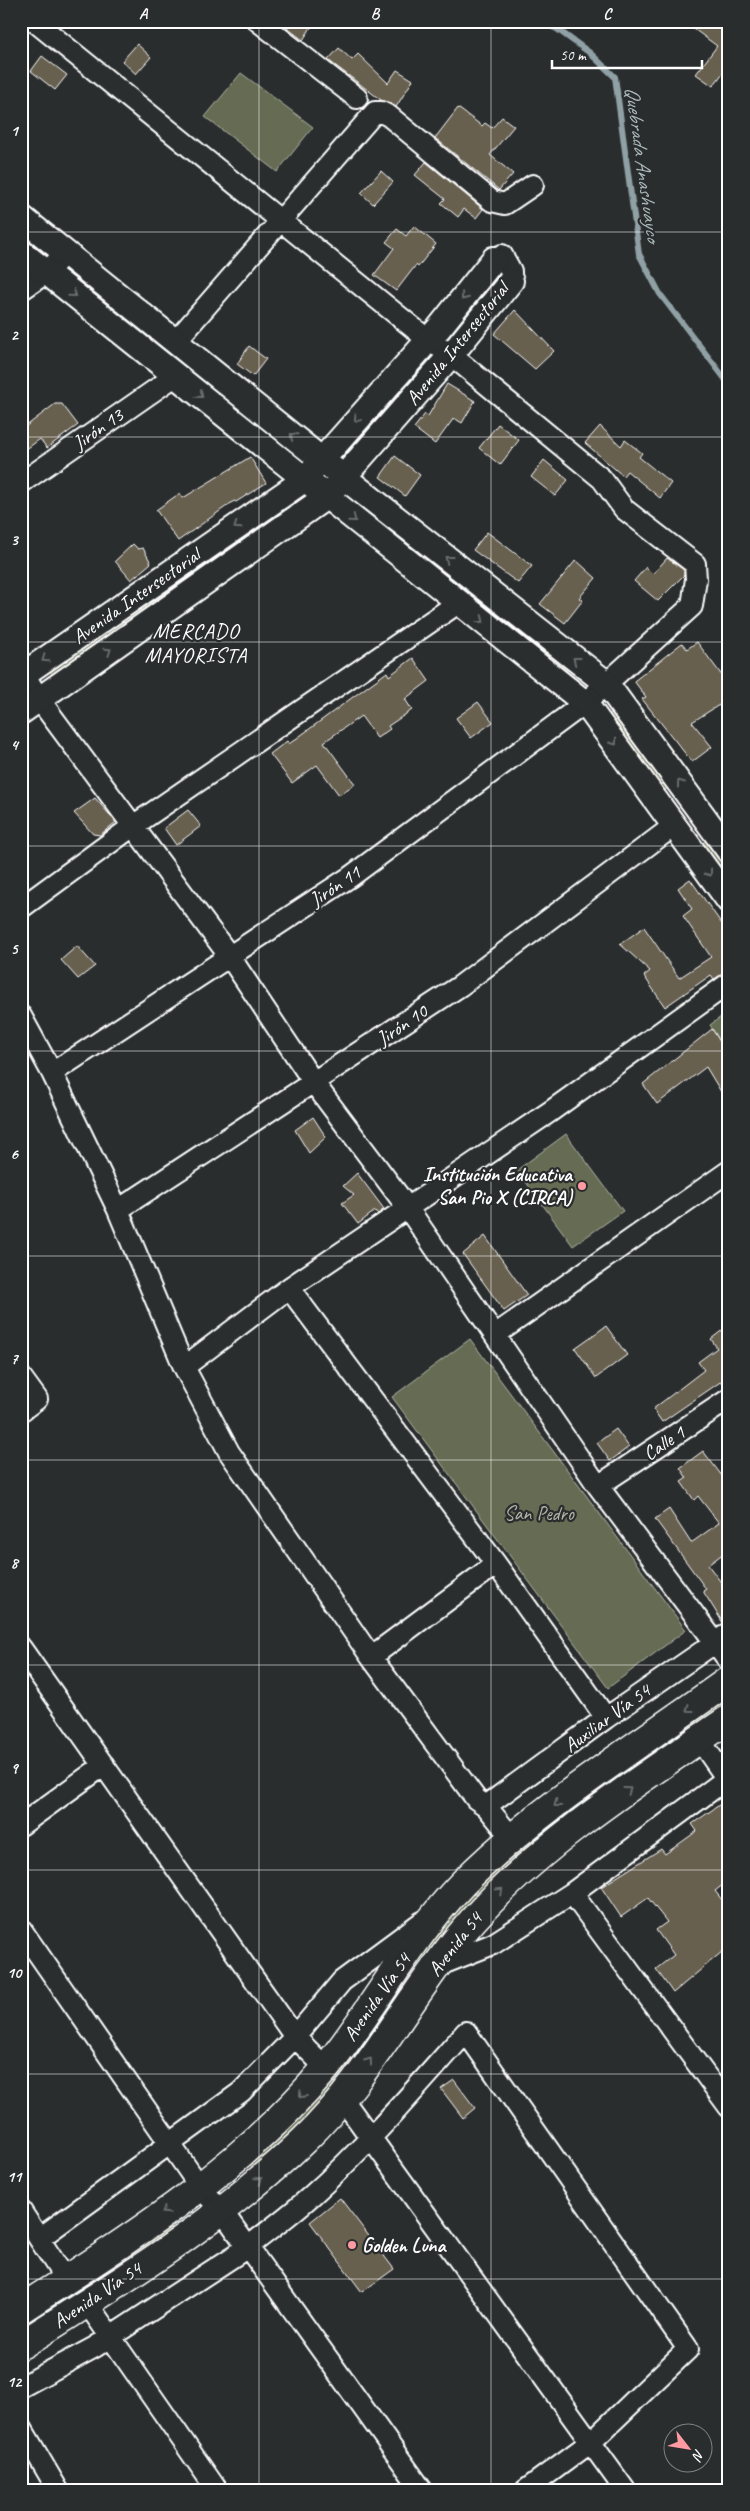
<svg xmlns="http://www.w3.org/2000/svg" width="750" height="2511" viewBox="0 0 750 2511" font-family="Caveat,sans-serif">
  <rect width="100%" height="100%" fill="#2a2d2e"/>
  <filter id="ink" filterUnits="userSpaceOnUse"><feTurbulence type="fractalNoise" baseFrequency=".02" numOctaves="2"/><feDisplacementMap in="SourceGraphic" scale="10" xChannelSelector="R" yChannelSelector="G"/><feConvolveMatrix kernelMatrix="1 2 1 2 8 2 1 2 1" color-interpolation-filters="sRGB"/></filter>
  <g filter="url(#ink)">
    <path fill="#656c52" stroke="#b2b6a8" d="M241 73 313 127 277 172 205 117Z
      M502 264 506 273 463 328 455 322Z
      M85 280 296 450 292 456 80 287Z
      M415 365 424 372 356 452 348 445Z
      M289 500 295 508 53 675 48 670Z
      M367 507 568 669 565 673 362 512Z
      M616 710 672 786 662 792 607 716Z
      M709 838 729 865V883L701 844Z
      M729 1011V1055L710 1025Z
      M566 1134 623 1211 573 1246 517 1170Z
      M470 1339 686 1630 608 1688 392 1397Z
      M729 1692V1707L558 1831 337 2088 255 2171 249 2163 473 1889 552 1821Z
      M168 2224 174 2233 21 2334V2320Z"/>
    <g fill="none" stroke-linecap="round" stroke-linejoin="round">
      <path stroke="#90a1a6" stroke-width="6" d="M537 21 557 29 590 53 615 77 639 254 660 294 729 384"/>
    </g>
    <path fill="#676050" stroke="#fff" d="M278 21H315L303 40Z
      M683 21H729V65L713 86 696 74 717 46Z
      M137 44 151 57 136 74 122 61Z
      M339 48 352 60 358 54 388 83 397 70 413 80 396 107 381 100 328 60Z
      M42 56 67 75 55 90 31 71Z
      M458 108 482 126 485 123 492 128 502 117 514 126 490 155 513 174 499 190 435 138Z
      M426 162 483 209 476 218 464 209 458 217 441 203 445 199 415 175Z
      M381 171 393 182 373 204 361 193Z
      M414 226 436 244 418 267 416 265 396 291 374 275 394 248 386 242 397 229 406 236Z
      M515 310 554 351 535 369 494 334Z
      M249 346 266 359 253 376 237 364Z
      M447 384 475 401 462 423 454 418 435 444 414 428 425 414 428 416Z
      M55 404H62L78 425 47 448 40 439 21 453V430Z
      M498 424 519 440 500 465 479 448Z
      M600 426 621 446 625 440 642 453 639 457 671 483 660 498 627 471 623 476 585 443Z
      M395 456 420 475 405 496 380 477Z
      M250 457 266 483 236 502 234 501 178 541 156 510 180 493 183 498Z
      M544 460 568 480 555 496 531 477Z
      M487 532 532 566 518 583 473 550Z
      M133 544 138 549 143 548 151 563 131 580 115 561Z
      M667 558 684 570V575L658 601 634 581 646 567 653 574Z
      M576 560 596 578 579 598 583 600 565 623 540 604Z
      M697 642 729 685V720L719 705 692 722 712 747 692 762 642 699 646 697 634 681 682 643 687 649Z
      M413 658 429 681 405 699 412 710 388 726 390 729 377 738 361 716 324 742 355 784 339 795 317 765 292 783 270 754 287 741 289 744 387 672 389 676Z
      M478 702 493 722 471 738 456 718Z
      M95 798 116 822 100 835 93 834 74 813Z
      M188 810 201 826 176 845 164 828Z
      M690 879 729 934V971L714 979 711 975 665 1007 644 976 650 971 620 944 644 927 679 978 711 957 683 916 692 909 678 888Z
      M77 946 95 966 78 979 61 960Z
      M712 1029 729 1056V1105L706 1067 657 1104 643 1084Z
      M313 1117 326 1137 309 1153 295 1130Z
      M357 1173 384 1209 378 1214 375 1211 358 1224 342 1203 354 1195 343 1186Z
      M485 1236 527 1295 504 1311 463 1254Z
      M729 1325V1376L662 1422 653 1409 704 1370 698 1362 717 1348 711 1339Z
      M606 1326 627 1355 596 1378 575 1348Z
      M616 1429 629 1447 610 1461 597 1443Z
      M703 1451 729 1485V1549L708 1565 729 1593V1621L723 1623 703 1591 706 1589 655 1519 669 1509 691 1543 719 1523 698 1496 694 1500 681 1482 687 1478 680 1468Z
      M722 1803 729 1813V1880L715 1891 729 1909V1946L673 1993 656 1969 674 1955 656 1930 667 1922 648 1898 621 1917 601 1887 661 1849 665 1854 697 1831 692 1824Z
      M454 2080 475 2108 463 2118 441 2089Z
      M340 2198 394 2269 362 2292 310 2222Z"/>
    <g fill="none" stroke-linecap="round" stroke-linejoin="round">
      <g stroke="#fff" stroke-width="24">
        <path id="minor" d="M34 21 427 339 451 355 602 479 624 509 695 564 696 579 692 606 585 703 350 877 52 1073
          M258 21 357 98
          M494 259 502 255 511 271V281
          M21 290 46 273 65 253
          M175 342 375 112H381L389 116 492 201 505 204 533 185
          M21 483 175 376
          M21 669 39 699 230 957 314 1083 407 1207 598 1486 729 1661
          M21 908 133 826 458 603
          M21 1016 52 1073 118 1210 184 1367 229 1452 371 1657 476 1799 486 1806 512 1838
          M118 1210 460 986 675 825
          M289 1288 496 1564 606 1718
          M495 1335 729 1171
          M184 1367 289 1288 551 1111 729 983
          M21 1377 37 1399 21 1411
          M598 1486 729 1399
          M21 1648 295 2037 326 2068
          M371 1657 496 1564
          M699 1739 729 1782
          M486 1806 606 1718 729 1633
          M21 1825 104 1765
          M572 1893 729 2107
          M21 1929 200 2187 222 2211 422 2490
          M437 1966 493 1944 572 1893 729 1777
          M342 2098 625 2490
          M21 2211 66 2280
          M40 2238 241 2092 295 2037 342 1981 422 1922
          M87 2303 217 2490
          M21 2387 95 2347 248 2247C268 2231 290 2215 310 2197 366 2147 416 2088 466 2032L688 2349 591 2442 526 2490
          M21 2427 58 2490"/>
      </g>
      <g stroke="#fff" stroke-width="28">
        <path id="tertiary" d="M21 217 322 460 606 683 729 851
          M21 252 585 703 729 901
          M21 676 304 480 439 328 494 259
          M21 712 326 497 451 355 511 281"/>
      </g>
      <g stroke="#fff" stroke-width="31">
        <path id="secondary" d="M21 2309C129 2239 242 2169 325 2069 374 2010 409 1939 462 1884 538 1807 641 1744 729 1680
          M21 2345C119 2283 220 2221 304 2140 370 2077 413 1988 473 1920 542 1842 643 1778 729 1719"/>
      </g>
      <use href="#minor" stroke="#2a2d2e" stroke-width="20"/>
      <use href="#tertiary" stroke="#2a2d2e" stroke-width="24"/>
      <use href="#secondary" stroke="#2a2d2e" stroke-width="28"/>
    </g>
    <defs><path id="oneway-chevron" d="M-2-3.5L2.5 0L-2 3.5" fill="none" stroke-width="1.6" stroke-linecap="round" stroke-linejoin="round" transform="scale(1.25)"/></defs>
    <g stroke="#6a6c6d">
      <use href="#oneway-chevron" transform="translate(73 294) rotate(39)"/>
      <use href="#oneway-chevron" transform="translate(464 297) rotate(129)"/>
      <use href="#oneway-chevron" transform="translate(200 395) rotate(39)"/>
      <use href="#oneway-chevron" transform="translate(357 419) rotate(131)"/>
      <use href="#oneway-chevron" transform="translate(293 436) rotate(-141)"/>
      <use href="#oneway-chevron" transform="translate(353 519) rotate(39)"/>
      <use href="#oneway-chevron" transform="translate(237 526) rotate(145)"/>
      <use href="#oneway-chevron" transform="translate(448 559) rotate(-142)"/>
      <use href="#oneway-chevron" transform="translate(481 620) rotate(38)"/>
      <use href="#oneway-chevron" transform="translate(108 651) rotate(-35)"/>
      <use href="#oneway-chevron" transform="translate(45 659) rotate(145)"/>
      <use href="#oneway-chevron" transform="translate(576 660) rotate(-142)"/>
      <use href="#oneway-chevron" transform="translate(614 742) rotate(54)"/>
      <use href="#oneway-chevron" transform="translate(680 783) rotate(-126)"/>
      <use href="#oneway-chevron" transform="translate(709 873) rotate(55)"/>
      <use href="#oneway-chevron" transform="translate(689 1709) rotate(144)"/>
      <use href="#oneway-chevron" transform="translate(628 1790) rotate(-36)"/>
      <use href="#oneway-chevron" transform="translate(557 1804) rotate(143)"/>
      <use href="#oneway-chevron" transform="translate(500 1891) rotate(-43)"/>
      <use href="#oneway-chevron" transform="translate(369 2061) rotate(-54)"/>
      <use href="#oneway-chevron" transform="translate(302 2095) rotate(132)"/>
      <use href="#oneway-chevron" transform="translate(259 2180) rotate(-39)"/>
      <use href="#oneway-chevron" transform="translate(165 2211) rotate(145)"/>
    </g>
  </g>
  <path fill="none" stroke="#fff" stroke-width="1" stroke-opacity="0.55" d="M259 21V2490M491 21V2490M21 232H729M21 437H729M21 642H729M21 846H729M21 1051H729M21 1256H729M21 1460H729M21 1665H729M21 1870H729M21 2074H729M21 2279H729"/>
  <g fill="#ff9aa2" stroke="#2a2d2e" stroke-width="2">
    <circle cx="582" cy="1186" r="5"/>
    <circle cx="352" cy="2245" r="5"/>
  </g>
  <g text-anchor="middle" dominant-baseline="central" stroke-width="4.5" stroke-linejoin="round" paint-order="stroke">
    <g font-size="20" fill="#fff" stroke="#2a2d2e">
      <text transform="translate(457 344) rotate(-51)">Avenida Intersectorial</text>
      <text transform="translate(98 429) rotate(-35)">Jirón 13</text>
      <text transform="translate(136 596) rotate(-35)">Avenida Intersectorial</text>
      <text transform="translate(335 886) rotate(-34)">Jirón 11</text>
      <text transform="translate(402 1025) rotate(-34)">Jirón 10</text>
      <text transform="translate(664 1443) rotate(-34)">Calle 1</text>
      <text transform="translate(607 1718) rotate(-36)">Auxiliar Vía 54</text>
      <text transform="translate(455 1944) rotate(-52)">Avenida 54</text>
      <text transform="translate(377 1997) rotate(-55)">Avenida Vía 54</text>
      <text transform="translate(97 2295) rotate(-34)">Avenida Vía 54</text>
    </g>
    <g font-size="20" font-weight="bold" fill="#fff" stroke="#2a2d2e" text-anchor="end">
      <text x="572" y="1174">Institución Educativa<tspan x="572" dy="23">San Pio X (CIRCA)</tspan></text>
      <text x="362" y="2245" text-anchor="start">Golden Luna</text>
    </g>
    <g font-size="20" fill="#b2b6a8" stroke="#2a2d2e">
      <text x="539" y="1513">San Pedro</text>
    </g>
    <g font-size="21" font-style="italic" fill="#acb9bc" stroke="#2a2d2e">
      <text transform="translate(643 164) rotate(82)">Quebrada Anashuayco</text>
    </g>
    <g font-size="21" letter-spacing="1" fill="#fff" stroke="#2a2d2e">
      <text x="196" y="631">MERCADO<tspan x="196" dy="24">MAYORISTA</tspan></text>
    </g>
  </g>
  <rect width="750" height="2511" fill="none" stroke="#2a2d2e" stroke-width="55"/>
  <g transform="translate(688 2448) rotate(121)"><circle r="24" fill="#2a2d2e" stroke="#7f8182"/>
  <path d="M0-4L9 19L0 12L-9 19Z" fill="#ff9aa2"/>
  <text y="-8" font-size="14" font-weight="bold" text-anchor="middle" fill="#ffffff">N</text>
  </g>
  <path d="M552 60v8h150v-8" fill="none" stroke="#ffffff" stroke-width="2.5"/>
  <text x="560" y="60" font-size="15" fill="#ffffff" stroke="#2a2d2e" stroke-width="4" paint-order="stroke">50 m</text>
  <rect x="28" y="28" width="694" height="2456" fill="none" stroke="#fff" stroke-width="2"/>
  <g font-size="16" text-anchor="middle" font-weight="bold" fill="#fff">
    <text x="143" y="19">A</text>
    <text x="375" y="19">B</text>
    <text x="607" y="19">C</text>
    <text x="14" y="136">1</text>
    <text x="14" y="340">2</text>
    <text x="14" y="545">3</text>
    <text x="14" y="750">4</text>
    <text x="14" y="954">5</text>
    <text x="14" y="1159">6</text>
    <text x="14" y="1364">7</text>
    <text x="14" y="1568">8</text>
    <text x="14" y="1773">9</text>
    <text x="14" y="1978">10</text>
    <text x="14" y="2182">11</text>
    <text x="14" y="2387">12</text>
  </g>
</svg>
